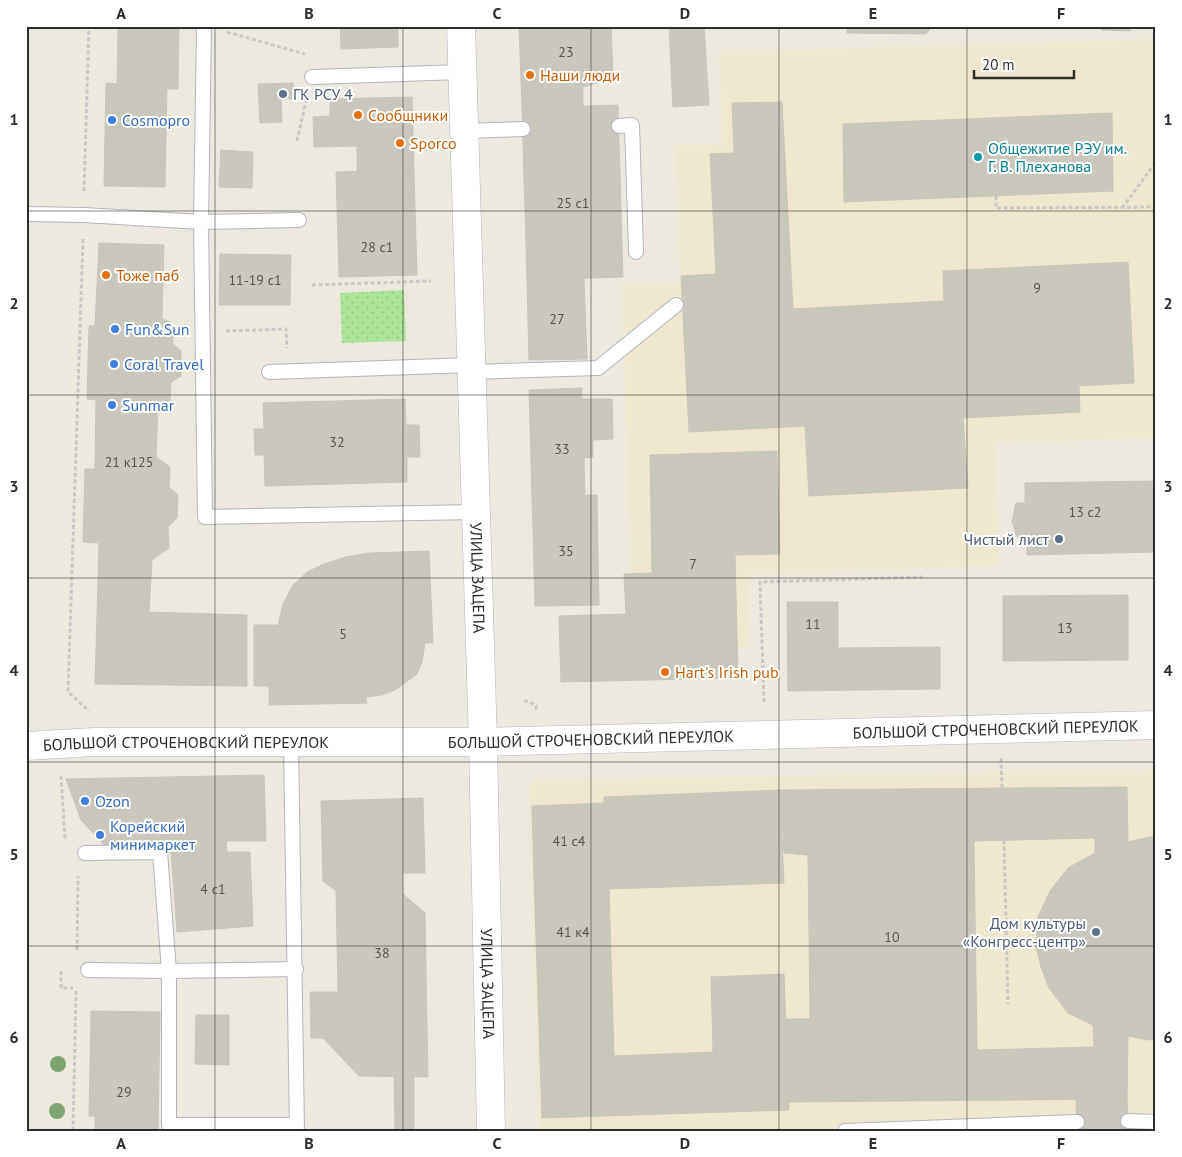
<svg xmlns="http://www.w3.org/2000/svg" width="1182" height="1157" viewBox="0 0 1182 1157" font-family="'PT Sans',sans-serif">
  <defs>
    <pattern id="park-dots" width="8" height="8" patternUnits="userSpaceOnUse" patternTransform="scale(1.25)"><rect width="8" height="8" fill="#ade69a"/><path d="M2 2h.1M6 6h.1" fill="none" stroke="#95c685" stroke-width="1.8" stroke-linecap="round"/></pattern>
  </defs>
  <rect width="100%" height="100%" fill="#eee9df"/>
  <path fill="#f0e8ce" d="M1156 39V438L996 443 999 566 748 574 750 647 633 651 622 285 680 283 676 145 722 144 719 52Z
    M1156 770V1131H539L529 788 534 780Z"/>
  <path fill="url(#park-dots)" d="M404 290 406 341 342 343 340 293Z"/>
  <path fill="#cac7bd" stroke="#cac5b8" d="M118 26H179L178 89H167L165 187 104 186 106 83 117 84Z
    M340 26H398V47L341 49Z
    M519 26H611L613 78 583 87V106L522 108Z
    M669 26H704L709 105 673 107Z
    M847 26H932L926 34 847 33Z
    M1102 26H1130V31L1102 30Z
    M293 83 294 99H281L282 122 260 123 258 84Z
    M412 97 414 170 357 171V146L314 147 313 117 330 116V99Z
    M782 102 793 309 944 301 943 271 1128 262 1134 383 1079 386 1080 412 963 418 968 488 809 496 805 426 689 432 681 276 716 274 710 154 734 153 732 103Z
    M618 105 623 277 527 280 522 108Z
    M1112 113 1113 191 844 202 843 124Z
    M221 150 253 152 252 188 219 187Z
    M414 170 417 275 339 277 336 172Z
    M99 243 164 245 162 319 173 323V344L181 351V376L171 382 170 404 158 403 156 457 170 467 169 487 178 495 177 518 168 527 169 548 152 560 149 612 247 615V686L95 684 99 543 83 542 85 469H95L96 400 87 399 89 326H95Z
    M220 254 291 255 290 305H219Z
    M584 278 587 359 529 360 527 280Z
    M582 388V399H612L613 439 593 440V457L584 458 585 495 532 496 529 390Z
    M405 399 406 425H419L420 457H407V482L265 486 264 455H255L254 429H264L263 403Z
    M777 451 780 554 735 555 738 678 561 682 559 616 626 614 624 574 652 573 650 455Z
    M1156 481V552L1027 555 1026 537H1017L1012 521 1016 503H1025V483Z
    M597 495 599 605 535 606 532 496Z
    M429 551 433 643H425L422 662 417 674 395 690 382 695 366 697 367 703 269 705V686H254V625H278L283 604 293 585 307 572 324 564 346 557 370 553Z
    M1128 595V660L1003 661V596Z
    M787 602H838V648L940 647V689L788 691Z
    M264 775 266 841H226L227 852H250L253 926 177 932 171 852H187L186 844 104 845 81 820 66 779Z
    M1127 787 1128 842 1095 853V838L974 841 977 1050 1094 1047 1093 1025 1128 1036 1127 1099 788 1102 786 1019H810L808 855 784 853 780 790Z
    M780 790 784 883 609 889 614 1056 713 1052 711 977 784 974 789 1110 542 1118 534 877 606 876 604 797Z
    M423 798 425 873H402L403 894 425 913 428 1077 359 1076 323 1038H311L310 992H338L336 891 323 881 321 801Z
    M604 803 606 876 534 877 532 806Z
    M1149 837H1156V1039L1149 1040 1128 1036 1093 1025 1068 1013 1049 988 1041 967 1036 947 1038 917 1050 891 1068 868 1095 853 1128 842Z
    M91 1011 160 1012 158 1131H95V1116H89Z
    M196 1015H229V1065L195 1064Z
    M394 1076H414V1131H395Z
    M1127 1099 1128 1121 1133 1131H1081L1077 1122 1076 1100Z"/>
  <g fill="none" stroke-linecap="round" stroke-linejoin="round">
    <g stroke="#b3b4c0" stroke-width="16">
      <path id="service" d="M312 77 462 72
        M619 126 632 125 636 252
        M464 131 523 129
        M26 214 84 215 201 222 204 26
        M299 220 201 222 205 517 476 512
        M269 372 471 365
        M471 372 598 368 676 305
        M291 743 297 1131
        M85 853 160 852 169 971V1125H297
        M88 970 169 971 296 969
        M1128 1121 1156 1122
        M845 1131 1077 1122"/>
    </g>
    <g stroke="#b3b4c0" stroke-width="29">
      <g id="minor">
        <path id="s1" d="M461 26 483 742 491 1131"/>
        <path id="s2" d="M26 746 94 742H483L1156 725"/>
      </g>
    </g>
    <path stroke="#c8c8c8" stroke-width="3" stroke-dasharray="4 2.5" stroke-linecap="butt" d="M227 32 305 54
      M297 141 306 101
      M84 191 89 26
      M996 196V208L1156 207
      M1122 208 1156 162
      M83 239 68 692 89 711
      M312 285 431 281
      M226 331 286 329 287 348
      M524 701H528L536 706V710
      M764 702 760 582 925 577
      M1001 758 1002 788
      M61 776 65 839
      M1004 840 1008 1004
      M77 950 78 876
      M61 971V988H73
      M73 1131 76 991"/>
    <use href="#service" stroke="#fff" stroke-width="14"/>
    <use href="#minor" stroke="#fff" stroke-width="28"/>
  </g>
  <g fill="#7ea572">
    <circle cx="58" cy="1064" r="8"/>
    <circle cx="57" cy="1111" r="8"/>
  </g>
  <path fill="none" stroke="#2d2d2d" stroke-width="1" stroke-opacity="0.55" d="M215 26V1131M403 26V1131M591 26V1131M779 26V1131M967 26V1131M26 211H1156M26 395H1156M26 578H1156M26 762H1156M26 946H1156"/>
  <g fill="#e8710a" stroke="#fff" stroke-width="2">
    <circle cx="530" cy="75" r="5"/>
    <circle cx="358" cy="115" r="5"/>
    <circle cx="400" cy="143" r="5"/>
    <circle cx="106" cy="275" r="5"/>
    <circle cx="665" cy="672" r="5"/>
  </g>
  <g fill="#5c6f8a" stroke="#fff" stroke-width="2">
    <circle cx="283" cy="94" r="5"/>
    <circle cx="1059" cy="539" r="5"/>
    <circle cx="1096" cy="932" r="5"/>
  </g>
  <g fill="#3f7fe0" stroke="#fff" stroke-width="2">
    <circle cx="112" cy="120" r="5"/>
    <circle cx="115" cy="329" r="5"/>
    <circle cx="114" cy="364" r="5"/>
    <circle cx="112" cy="405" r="5"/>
    <circle cx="85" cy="801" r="5"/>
    <circle cx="100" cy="835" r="5"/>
  </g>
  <circle fill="#0f9aa8" stroke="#fff" stroke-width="2" cx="978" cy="157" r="5"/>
  <g text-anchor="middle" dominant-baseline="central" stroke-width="4" stroke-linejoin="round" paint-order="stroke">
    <g font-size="14" fill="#545451">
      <text x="566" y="52">23</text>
      <text x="573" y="203">25 с1</text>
      <text x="377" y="247">28 с1</text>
      <text x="255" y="280">11-19 с1</text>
      <text x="1037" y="288">9</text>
      <text x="557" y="319">27</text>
      <text x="337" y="442">32</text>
      <text x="562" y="449">33</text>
      <text x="129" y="462">21 к125</text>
      <text x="1085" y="512">13 с2</text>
      <text x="566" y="551">35</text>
      <text x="693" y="564">7</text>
      <text x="813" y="624">11</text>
      <text x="1065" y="628">13</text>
      <text x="343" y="634">5</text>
      <text x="569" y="841">41 с4</text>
      <text x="213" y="889">4 с1</text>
      <text x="573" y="932">41 к4</text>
      <text x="892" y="937">10</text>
      <text x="382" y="953">38</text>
      <text x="124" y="1092">29</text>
    </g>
    <g font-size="16" fill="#c56008" stroke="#fff" text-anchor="start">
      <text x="540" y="75">Наши люди</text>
      <text x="368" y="115">Сообщники</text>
      <text x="410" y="143">Sporco</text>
      <text x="116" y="275">Тоже паб</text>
      <text x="675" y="672">Hart's Irish pub</text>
    </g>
    <g font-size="16" fill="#4e5e75" stroke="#fff" text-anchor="end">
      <text x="293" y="94" text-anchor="start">ГК РСУ 4</text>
      <text x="1049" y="539">Чистый лист</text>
      <text x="1086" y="923">Дом культуры<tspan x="1086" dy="18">«Конгресс-центр»</tspan></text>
    </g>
    <g font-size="16" fill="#366cbe" stroke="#fff" text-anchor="start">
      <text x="122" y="120">Cosmopro</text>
      <text x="125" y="329">Fun&amp;Sun</text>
      <text x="124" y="364">Coral Travel</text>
      <text x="122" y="405">Sunmar</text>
      <text x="95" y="801">Ozon</text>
      <text x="110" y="826">Корейский<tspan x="110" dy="18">минимаркет</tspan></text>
    </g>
    <g font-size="16" fill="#0d838f" stroke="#fff" text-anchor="start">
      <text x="988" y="148">Общежитие РЭУ им.<tspan x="988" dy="18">Г. В. Плеханова</tspan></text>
    </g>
    <g font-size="16" fill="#2d2d2d" stroke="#fff">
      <text stroke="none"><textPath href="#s1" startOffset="552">УЛИЦА ЗАЦЕПА</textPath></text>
      <text stroke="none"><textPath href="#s2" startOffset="970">БОЛЬШОЙ СТРОЧЕНОВСКИЙ ПЕРЕУЛОК</textPath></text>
      <text stroke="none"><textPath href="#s2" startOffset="565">БОЛЬШОЙ СТРОЧЕНОВСКИЙ ПЕРЕУЛОК</textPath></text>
      <text stroke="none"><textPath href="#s2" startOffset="160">БОЛЬШОЙ СТРОЧЕНОВСКИЙ ПЕРЕУЛОК</textPath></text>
      <text stroke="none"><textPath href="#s1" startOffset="958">УЛИЦА ЗАЦЕПА</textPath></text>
    </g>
  </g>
  <rect width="1182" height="1157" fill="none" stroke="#ffffff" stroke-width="55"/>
  <path d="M974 70v8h100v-8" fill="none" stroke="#2d2d2d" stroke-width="2.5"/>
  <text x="982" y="70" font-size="15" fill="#2d2d2d" stroke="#ffffff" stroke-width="4" paint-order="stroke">20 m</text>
  <rect x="28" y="28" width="1126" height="1102" fill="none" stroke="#2d2d2d" stroke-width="2"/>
  <g font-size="16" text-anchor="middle" font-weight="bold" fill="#2d2d2d">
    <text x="121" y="19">A</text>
    <text x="309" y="19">B</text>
    <text x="497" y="19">C</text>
    <text x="685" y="19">D</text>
    <text x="873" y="19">E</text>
    <text x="1061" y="19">F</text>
    <text x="14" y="125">1</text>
    <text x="1168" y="125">1</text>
    <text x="14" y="309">2</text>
    <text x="1168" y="309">2</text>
    <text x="14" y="492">3</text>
    <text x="1168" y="492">3</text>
    <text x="14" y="676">4</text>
    <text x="1168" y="676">4</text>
    <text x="14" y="860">5</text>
    <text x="1168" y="860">5</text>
    <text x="14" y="1043">6</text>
    <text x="1168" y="1043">6</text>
    <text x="121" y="1149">A</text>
    <text x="309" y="1149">B</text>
    <text x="497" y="1149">C</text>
    <text x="685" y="1149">D</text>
    <text x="873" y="1149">E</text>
    <text x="1061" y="1149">F</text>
  </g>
</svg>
